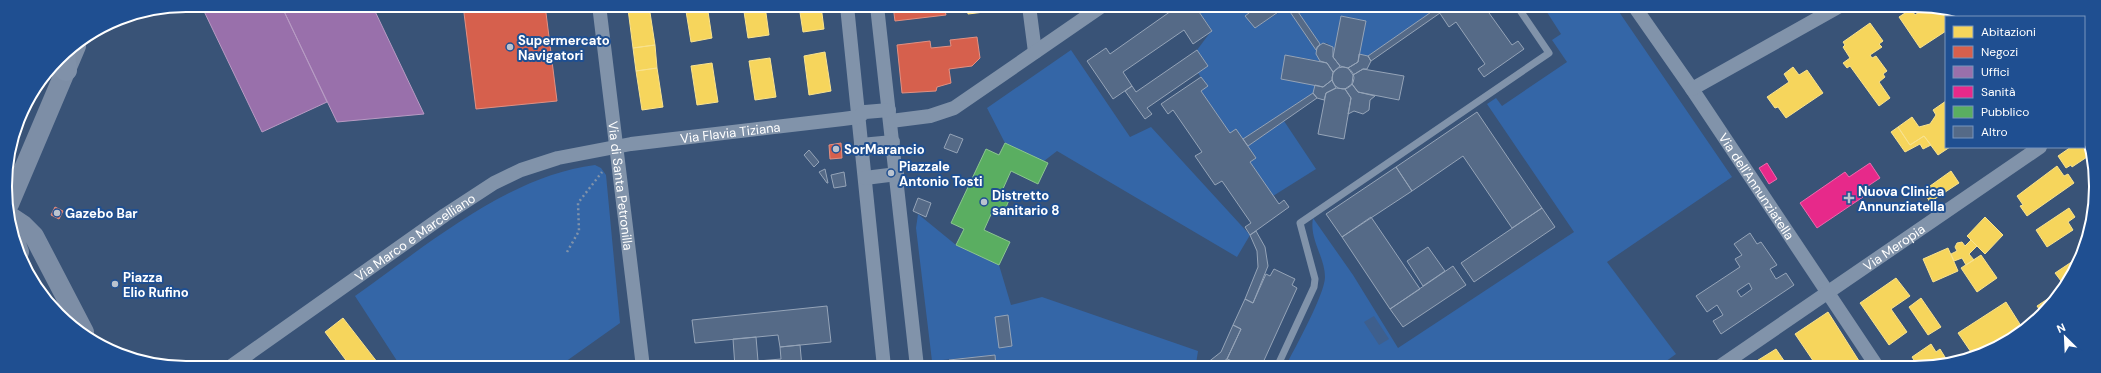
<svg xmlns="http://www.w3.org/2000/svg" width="2101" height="373" viewBox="0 0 2101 373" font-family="'DM Sans',sans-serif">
  <rect width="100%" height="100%" fill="#395377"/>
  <path fill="#3466a7" d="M1195 6H1249L1246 8 1249 13 1246 16 1255 28 1287 7 1316 50 1320 61 1285 55 1281 79 1315 85 1313 93 1243 139 1236 129 1230 133 1201 91 1207 86 1198 73 1208 66 1197 50 1212 30Z
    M1294 6H1435L1437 8 1368 56 1359 54 1365 21 1341 17 1334 50 1327 43 1320 44Z
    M1543 6H1615L1732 177 1607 262 1676 354 1658 367H1285C1294 350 1325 294 1325 277 1325 257 1309 239 1313 218L1353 275 1398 348 1574 232 1487 104 1496 98 1502 106 1567 62 1552 40 1561 34Z
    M1071 50 1130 137 1151 127 1250 235 1237 257 1057 151 1044 161 1005 143 987 108Z
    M1284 121 1316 169 1273 196 1250 162 1256 158 1248 146Z
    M595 165 601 168 606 175 620 323 558 367H401L355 296C425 247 507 176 595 165Z
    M918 214 956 245 999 265 1011 305 1042 297 1198 351 1196 364 1160 367H996L995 355 932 361 916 228Z"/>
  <path fill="#3e5f8d" d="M1374 316 1389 339 1379 345 1364 322Z"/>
  <path fill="#f6d55c" stroke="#f9e28d" d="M685 5H707L712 38 691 42Z
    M743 5 765 6 769 35 748 38Z
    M649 6 655 45 633 48 628 9Z
    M799 6H821L824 29 803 32Z
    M967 6H1017V8L968 14Z
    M1926 7 1943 8 1949 17H1946V31L1920 48 1899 17 1911 9 1915 15Z
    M1870 23 1883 41 1879 44 1882 47 1870 55 1872 58 1876 56 1887 71 1883 74 1885 77 1879 82 1890 98 1879 106 1850 66 1847 68 1843 63 1850 58 1843 47 1845 45 1843 42Z
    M655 45 657 68 636 71 633 48Z
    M825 52 831 91 809 95 804 56Z
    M770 58 776 97 755 100 749 61Z
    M712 63 718 102 697 105 691 66Z
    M1793 67 1799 75 1807 70 1823 93 1786 118 1778 107 1775 108 1767 97 1789 82 1784 74Z
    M657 68 663 107 642 110 636 71Z
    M1946 101V147H1950L1938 155 1924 136 1910 145 1898 127 1912 117 1919 127 1930 124 1936 115 1933 110Z
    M1898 127 1910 145 1924 136 1931 145 1923 149 1920 144 1905 152 1891 132Z
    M2085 137 2090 144V155L2072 167 2071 165 2066 168 2058 156 2071 147H2084Z
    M2057 166 2064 176 2068 174 2074 183 2027 216 2020 206 2023 205 2017 196Z
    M1951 171 1959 183 1930 202 1923 191Z
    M2069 208 2075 217 2068 222 2073 230 2047 247 2036 230Z
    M1985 217 2003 235 1985 254 1967 236Z
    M1971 240 1977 246 1969 254 1974 260 1966 265 1962 258 1954 261 1951 254 1957 251 1955 247 1957 243 1962 242 1965 246Z
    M1948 248 1958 271 1933 282 1923 259Z
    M1981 255 1997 278 1977 292 1961 268Z
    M2076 259 2078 263 2077 267 2064 285 2055 273Z
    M1896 278 1910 296 1891 309 1907 332 1889 345 1860 303Z
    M2061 290 2043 315 2037 306Z
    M1921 298 1941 327 1928 335 1909 307Z
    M2006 302 2023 329 1994 350 1973 355 1958 333Z
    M1828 312 1861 364 1854 368H1818L1795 334Z
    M343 318 381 367H351L325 332Z
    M1931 344 1936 352 1940 349 1948 362 1919 368 1912 357Z
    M1776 349 1789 368 1747 367Z
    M611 364V367H590Z"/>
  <path fill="#d6604d" stroke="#e29082" d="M463 5H545L557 101 476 109Z
    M893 6H944L946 15 895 21Z
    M977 37 980 58 972 66 949 69 951 83 937 87 936 91 902 93 897 45 930 41 931 48 951 46 950 40Z
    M841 143 842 158 830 159 829 145Z
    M55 207 63 211 59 219 51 215Z"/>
  <path fill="#9970ab" stroke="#b89bc4" d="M201 5H281L327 102 262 132Z
    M281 5H372L424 114 337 122Z"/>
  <path fill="#e7298a" stroke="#ee69ad" d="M1767 163 1777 179 1769 184 1759 168Z
    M1870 163 1880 178 1859 192 1863 197 1817 228 1800 203 1845 172 1849 177Z"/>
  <path fill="#5aae61" stroke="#8cc690" d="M1005 143 1048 163 1038 184 1011 171 1002 191 1009 200 1007 205 1005 209 993 210 984 230 1010 242 999 265 956 245 964 229 951 223 986 149 999 155Z"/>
  <path fill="#556a87" stroke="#95a4b8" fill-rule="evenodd" d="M1167 6H1195L1212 31 1193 44 1184 30 1123 72 1132 86 1113 99 1087 61 1106 48 1110 54 1171 11Z
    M1249 6H1283L1284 8 1255 28 1245 16 1249 13 1246 8Z
    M1286 6H1294L1320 44 1316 50Z
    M1435 6H1484L1512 45 1518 41 1524 49 1484 77 1478 69 1485 64 1456 22 1449 27Z
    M1437 8 1440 13 1371 61 1368 56Z
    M1341 16 1366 21 1358 62 1348 68 1340 66 1333 57Z
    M1323 43 1333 47V57L1340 66 1333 72 1327 63 1320 61 1316 54 1317 47Z
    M1197 50 1208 66 1147 108 1152 114 1145 119 1125 91 1132 86 1136 92Z
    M1359 54 1368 56 1371 61 1367 69H1363L1353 75 1348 68 1358 62Z
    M1285 55 1327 63 1333 72 1332 80 1323 87 1281 79Z
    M1332 78a11 11 0 1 1 22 0a11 11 0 1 1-22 0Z
    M1363 69 1404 76 1399 100 1358 92 1352 84 1353 75Z
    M1201 77 1208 86 1201 91 1230 133 1236 129 1256 158 1250 162 1279 204 1284 200 1289 207 1250 235 1245 227 1251 223 1222 181 1215 185 1195 156 1202 152 1173 110 1168 114 1161 104Z
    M1332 80 1336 88 1326 93 1324 100 1317 98 1313 93 1315 85 1323 87Z
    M1352 84 1358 92 1375 96 1370 100 1369 110 1363 114 1354 111 1348 114 1351 98 1345 89Z
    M1336 88 1345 89 1351 98 1344 139 1318 134 1326 93Z
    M1313 93 1317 98 1248 146 1243 139Z
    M1477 112 1542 208 1512 228 1463 156 1412 191 1396 167Z
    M950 134 963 139 957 153 944 148Z
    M809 150 819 162 814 167 804 155Z
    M1396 167 1412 191 1342 237 1326 214Z
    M825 169 828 183H827L819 172Z
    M844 172 846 186 834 188 831 175Z
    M918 198 931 203 926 217 913 211Z
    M1542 208 1555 227 1474 282 1461 263Z
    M1371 217 1420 289 1390 309 1342 237Z
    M1256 231 1265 247 1268 266 1253 303 1245 299 1258 267 1257 251 1250 235Z
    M1750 233 1757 244 1761 242 1777 265 1770 269 1776 279 1786 273 1794 285 1721 334 1713 321 1723 315 1717 305 1707 312 1696 296 1740 267 1735 259 1742 255 1734 244ZM1749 283 1752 289 1741 297 1737 291Z
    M1428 247 1445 271 1423 286 1407 261Z
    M1453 266 1466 285 1403 327 1390 309Z
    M1274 269 1295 279 1292 285 1297 288 1261 367H1229L1232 361 1227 359 1241 329 1233 325 1245 299 1253 303 1266 274 1270 276Z
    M827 306 831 342 780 347 778 335 695 343 692 320Z
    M1008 315 1012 346 999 348 995 317Z
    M1233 325 1241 329 1227 359 1215 367H1189L1207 363 1221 352Z
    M756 337 758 361 781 359 780 347 800 345 802 367H735L733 339Z
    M995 355 996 367H950L949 360Z"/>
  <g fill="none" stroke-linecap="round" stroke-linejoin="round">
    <path stroke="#8193aa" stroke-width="2.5" stroke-dasharray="2 3" stroke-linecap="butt" d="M567 252 579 231 578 203 602 172"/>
    <path stroke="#8193aa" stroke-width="7" d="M1277 367 1314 287 1315 279 1300 223 1549 53 1517 6"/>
    <g stroke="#8193aa" stroke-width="14">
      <path id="s1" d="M599 5 643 367"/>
      <path d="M847 6 884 367"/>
      <path d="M877 6 917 367"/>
      <path d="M1029 6 1035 52"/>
      <path id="s2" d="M1634 6 1692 89 1878 368"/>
      <path d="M1692 89 1840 6"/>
      <path d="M891 121 930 116 954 108 1102 6"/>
      <path d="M861 145 893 142"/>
      <path d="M865 178 897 174"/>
      <path id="s3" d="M230 367 445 215 494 183 521 170 558 158 631 144 843 119 858 117 865 112 889 110"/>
      <path id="s4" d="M1719 367 2040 147"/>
    </g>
    <path stroke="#7d8ea6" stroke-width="20" d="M9 204 76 46
      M11 217 23 225 34 236 84 332
      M13 236 19 252"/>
    <path stroke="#8091a9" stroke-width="22" d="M64 54 66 70"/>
  </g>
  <g fill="#bac3cf" stroke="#1f4f91" stroke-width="1.5">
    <circle cx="510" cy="47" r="4"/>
    <circle cx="836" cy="149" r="4"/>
    <circle cx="891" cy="173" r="4"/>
    <path d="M1847 192h4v4h4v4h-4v4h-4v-4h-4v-4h4z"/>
    <circle cx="984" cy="202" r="4"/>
    <circle cx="57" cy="213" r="4"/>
    <circle cx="115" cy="284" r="4"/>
  </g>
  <g text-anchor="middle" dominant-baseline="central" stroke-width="4" stroke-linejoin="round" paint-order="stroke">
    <g font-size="13" font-weight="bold" fill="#fff" stroke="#1f4f91" text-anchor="start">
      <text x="518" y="40">Supermercato<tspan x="518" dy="15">Navigatori</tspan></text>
      <text x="844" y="149">SorMarancio</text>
      <text x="899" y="166">Piazzale<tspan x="899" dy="15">Antonio Tosti</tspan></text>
      <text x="1858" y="191">Nuova Clinica<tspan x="1858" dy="15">Annunziatella</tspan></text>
      <text x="992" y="195">Distretto<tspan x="992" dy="15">sanitario 8</tspan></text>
      <text x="65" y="213">Gazebo Bar</text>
      <text x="123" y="277">Piazza<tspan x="123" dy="15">Elio Rufino</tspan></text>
    </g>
    <g font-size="13" fill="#fff" stroke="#1f4f91">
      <text stroke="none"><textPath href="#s3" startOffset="565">Via Flavia Tiziana</textPath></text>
      <text stroke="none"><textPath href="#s1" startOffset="182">Via di Santa Petronilla</textPath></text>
      <text stroke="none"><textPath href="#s2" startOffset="218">Via dell'Annunziatella</textPath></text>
      <text stroke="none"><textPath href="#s3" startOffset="226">Via Marco e Marcelliano</textPath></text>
      <text stroke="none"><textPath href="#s4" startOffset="212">Via Meropia</textPath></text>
    </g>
  </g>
  <path d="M0 0H2101V373H0ZM186 12H1915A174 174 0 0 1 2089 186V187A174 174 0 0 1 1915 361H186A174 174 0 0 1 12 187V186A174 174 0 0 1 186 12Z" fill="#1f4f91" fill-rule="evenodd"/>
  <path fill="none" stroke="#fff" stroke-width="2" d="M186 12H1915A174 174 0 0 1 2089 186V187A174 174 0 0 1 1915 361H186A174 174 0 0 1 12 187V186A174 174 0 0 1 186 12Z"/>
  <rect x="1945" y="16" width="140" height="132" fill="#1f4f91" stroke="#7995bd"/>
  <rect x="1953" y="26" width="20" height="12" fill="#f6d55c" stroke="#7995bd"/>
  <text x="1981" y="36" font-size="12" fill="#ffffff">Abitazioni</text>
  <rect x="1953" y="46" width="20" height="12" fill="#d6604d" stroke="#7995bd"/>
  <text x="1981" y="56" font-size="12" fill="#ffffff">Negozi</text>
  <rect x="1953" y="66" width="20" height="12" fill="#9970ab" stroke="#7995bd"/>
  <text x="1981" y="76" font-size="12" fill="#ffffff">Uffici</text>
  <rect x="1953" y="86" width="20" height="12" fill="#e7298a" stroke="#7995bd"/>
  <text x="1981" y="96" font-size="12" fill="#ffffff">Sanità</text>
  <rect x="1953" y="106" width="20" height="12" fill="#5aae61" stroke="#7995bd"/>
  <text x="1981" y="116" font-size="12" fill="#ffffff">Pubblico</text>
  <rect x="1953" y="126" width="20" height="12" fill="#556a87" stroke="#7995bd"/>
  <text x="1981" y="136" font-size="12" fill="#ffffff">Altro</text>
  <g transform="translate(2065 337) rotate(336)" stroke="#1f4f91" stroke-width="3" paint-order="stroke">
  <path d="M0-3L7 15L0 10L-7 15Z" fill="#ffffff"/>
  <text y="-6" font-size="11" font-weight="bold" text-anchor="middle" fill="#ffffff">N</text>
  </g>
</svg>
